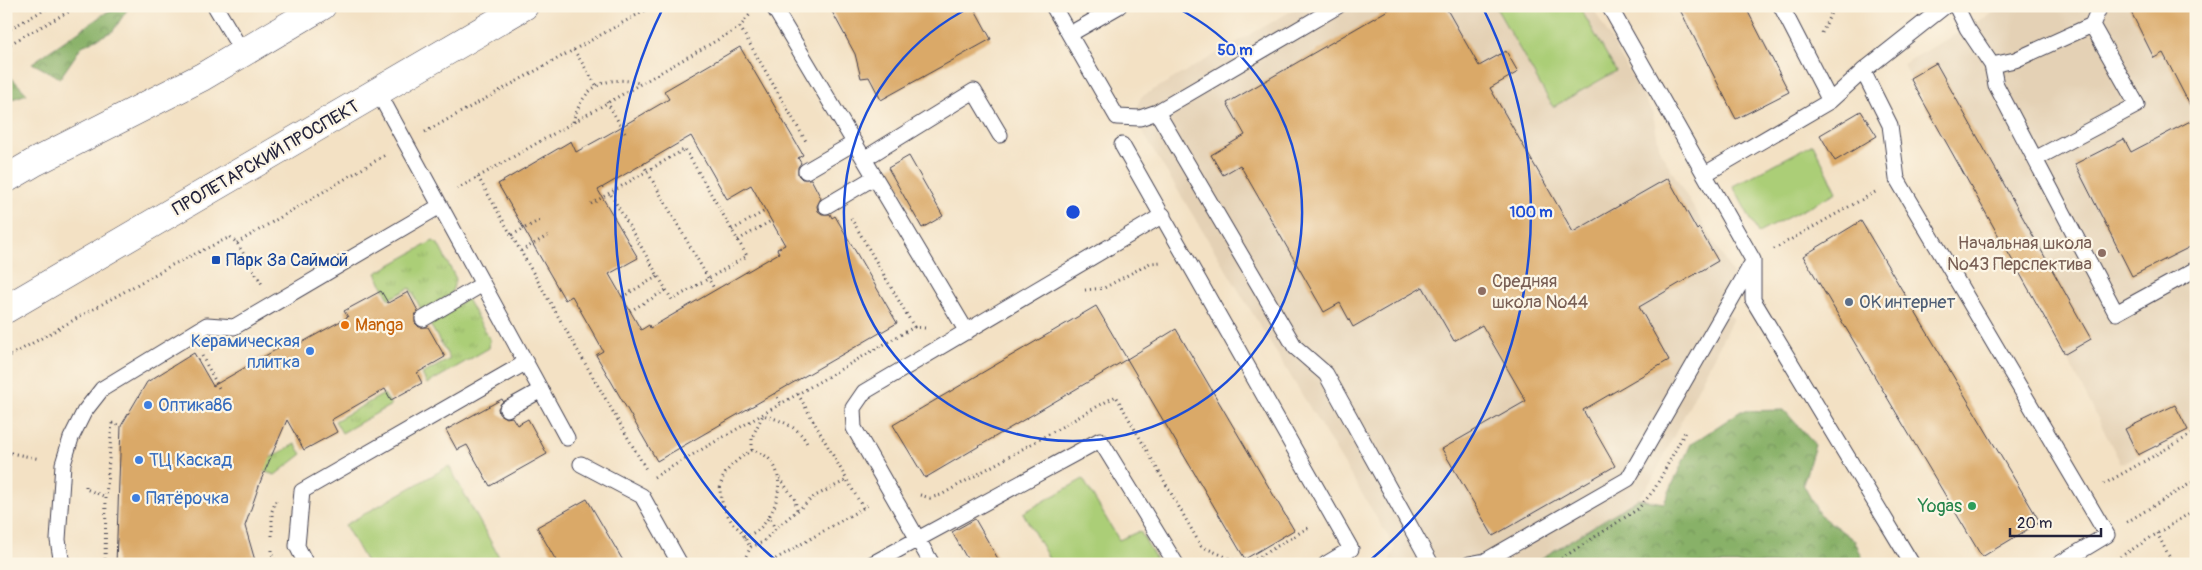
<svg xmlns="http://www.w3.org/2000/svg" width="2202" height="570" viewBox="0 0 2202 570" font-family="Pangolin,sans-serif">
  <defs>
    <pattern id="grass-tufts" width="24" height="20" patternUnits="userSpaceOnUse" patternTransform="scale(1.25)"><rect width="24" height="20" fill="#abce77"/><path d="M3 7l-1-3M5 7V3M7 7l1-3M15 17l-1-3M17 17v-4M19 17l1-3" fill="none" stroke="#93b168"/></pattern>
    <pattern id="forest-crowns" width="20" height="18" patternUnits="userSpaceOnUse" patternTransform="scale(1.25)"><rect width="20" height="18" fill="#88b168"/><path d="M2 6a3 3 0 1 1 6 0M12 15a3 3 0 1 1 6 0" fill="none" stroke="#6f9057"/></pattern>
  </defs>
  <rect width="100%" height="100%" fill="#fcf5e5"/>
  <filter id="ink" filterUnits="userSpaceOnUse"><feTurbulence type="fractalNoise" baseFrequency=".02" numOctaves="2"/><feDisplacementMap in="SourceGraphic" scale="10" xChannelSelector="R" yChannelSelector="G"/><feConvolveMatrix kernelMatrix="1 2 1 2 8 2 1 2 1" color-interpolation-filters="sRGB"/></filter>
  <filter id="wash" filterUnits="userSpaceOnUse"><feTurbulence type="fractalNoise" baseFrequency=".0096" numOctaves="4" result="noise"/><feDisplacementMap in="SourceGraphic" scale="20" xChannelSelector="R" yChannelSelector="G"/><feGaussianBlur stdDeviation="1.12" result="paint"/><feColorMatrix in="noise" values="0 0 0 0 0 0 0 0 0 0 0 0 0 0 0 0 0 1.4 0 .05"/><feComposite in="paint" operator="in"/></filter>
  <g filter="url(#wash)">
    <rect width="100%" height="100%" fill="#f3e1c4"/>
    <path fill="#e4d1b5" d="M1300 6H1592L1653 114 1660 151 1734 276 1717 306 1733 318 1653 478 1638 499 1532 564H1388L1395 548 1143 133 1137 107 1141 97Z
      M2005 6H2196V426L2121 464 2065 354 1903 64Z"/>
    <path fill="url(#grass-tufts)" stroke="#667859" d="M433 241 438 244 456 279 451 294 422 311 410 288 389 299 376 273Z
      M467 299 490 340 489 348 427 384 422 374 450 359 428 321Z
      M384 394 391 405 342 433 335 421Z
      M295 444 302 454 275 475 259 470 270 458Z"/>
    <path fill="url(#forest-crowns)" stroke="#556a52" d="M129 7 113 31 82 46 60 78 32 63 107 12Z
      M9 75 27 94 6 101V77Z
      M1784 410 1815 445 1803 484 1819 514 1855 541 1865 564H1532L1638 499 1664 503 1691 444 1741 411Z"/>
    <path fill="#abce77" stroke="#667859" d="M1495 6H1579L1616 71 1553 107Z
      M1813 144 1837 192 1758 233 1733 186Z
      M449 466 503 564H367L345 525Z
      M1083 479 1119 540 1140 531 1159 564H1052L1023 513Z"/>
    <g id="blocks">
      <path fill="#daa968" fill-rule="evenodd" d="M829 6H973L991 39 881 100 869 77 861 78 855 54Z
        M1395 6H1445L1479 66 1506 51 1518 72 1490 88 1573 232 1668 178 1697 230 1699 228 1718 261 1639 307 1669 360 1583 410 1615 466 1493 536 1442 449 1526 401 1482 325 1454 341 1423 287 1353 327 1340 303 1324 312 1240 165 1223 175 1211 155 1245 135 1227 103Z
        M1678 6H1745L1789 92 1736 119Z
        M2128 6H2196V117L2163 53 2154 58Z
        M740 47 803 155 798 158 801 163 798 167V175L802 179H811L821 198 817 206 818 211 822 214H830L832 218 835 216 897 323 657 461 596 355 603 351 592 331 572 296 565 300 498 184 571 141 576 152 607 135 669 99 664 91ZM691 136 727 199 751 185 785 245 777 249 779 253 650 328 649 325 641 330 609 274 638 258 598 190Z
        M1936 63 2091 339 2065 354 1910 78Z
        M1861 111 1877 136 1835 161 1820 135Z
        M2196 118V244L2132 276 2075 164 2124 139 2131 152Z
        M909 156 943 216 922 228 888 168Z
        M1861 221 2040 522 1982 557 1803 256Z
        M381 291 388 303 408 292 418 311 415 315V323L419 327H428L445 357 417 373 422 383 391 400 385 389 331 420 337 432 304 450 287 420 261 480 245 526 256 564H116L121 426 147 382 194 353 213 386 298 337 301 343 348 317 344 311Z
        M1096 306 1127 359 925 478 893 425Z
        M1176 329 1294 530 1245 559 1127 359Z
        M502 399 503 401 498 408 499 414 506 418 512 417 517 425 528 419 547 454 490 486 467 445 457 450 446 430Z
        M2175 405 2188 430 2138 455 2125 429Z
        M587 499 625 564H558L537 527Z
        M975 519 1001 564H970L952 532Z"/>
    </g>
  </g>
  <g filter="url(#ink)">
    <use href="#blocks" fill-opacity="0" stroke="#413f50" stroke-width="1"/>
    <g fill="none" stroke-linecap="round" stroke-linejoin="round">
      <g stroke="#413f50" stroke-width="17">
        <path id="lane" d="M215 6 243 53
          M773 6 967 332
          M1053 6 1117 117 1140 118 1157 112
          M1338 6 1157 112 1295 347 1326 374 1431 564
          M1609 6 1753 260V300L1912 564
          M1781 6 1830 101
          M1956 6 1967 28 1992 65 1996 85 2116 313 2196 269
          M1070 34 1119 6
          M1992 65 2015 60 2092 25 2100 6
          M1863 71 1890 125 1897 179 2107 535 2059 564
          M378 92 567 438
          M1122 145 1351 549 1326 564
          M864 159 974 91 1000 135
          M2035 159 2137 105 2092 25
          M806 171 854 143
          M1705 174 1830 101 1863 71 1945 6
          M826 206 875 177
          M423 319 483 284
          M507 409 541 390
          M581 464 642 496 680 564
          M62 564 58 540 63 464 71 438 84 412 102 389 207 325 234 327 440 206
          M306 564 297 546 302 491 525 363
          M872 564 1100 440 1176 564
          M932 564 854 428 853 408 864 392 1163 215
          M1469 564 1485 561 1628 479 1751 265"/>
      </g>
      <g stroke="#413f50" stroke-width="29">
        <path id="primary" d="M6 179 35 162 202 77 322 6
          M6 309 524 6"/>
      </g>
      <path stroke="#413f50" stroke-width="3" stroke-dasharray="1 4" stroke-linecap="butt" d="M740 27 807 143
        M6 31 51 6
        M1822 33 1834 6
        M6 46 79 6
        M574 50 596 85
        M607 102 625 133
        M573 122C582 88 604 74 639 83
        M425 132 653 6
        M643 164 715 290
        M478 177 647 471
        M457 189 740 27 751 13
        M591 204 685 149 747 256 672 300 610 193
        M732 230 765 211
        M512 235 540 220
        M738 240 771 221
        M237 243 387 154
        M1774 249 1877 191
        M521 251 549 235
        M1085 290 1104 288 1150 263 1162 262
        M622 297 658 276
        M630 311 666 290
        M914 327 925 328
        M202 356 219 388
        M6 358 170 266 230 237 237 243 262 284
        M775 393 781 404
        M798 394 863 508
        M112 423 121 426
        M752 450V437L763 415C780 420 801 427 808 446
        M6 452 40 459
        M654 477 914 327 851 218
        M780 478 795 500 797 510
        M2104 484 2196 432
        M86 486V489L106 497
        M920 495 930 498 941 495 1116 396 1201 546 1242 564
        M769 515 775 529
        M2127 522 2196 480
        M2157 533 2173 564
        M272 536V511L277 498
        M744 538C748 535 754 533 758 530 782 509 791 459 752 450 722 469 710 486 730 519 733 525 740 529 743 534 746 539 747 543 751 547
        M272 550V555L277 563
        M746 556 751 547 763 542 775 529 815 496 847 480
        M2120 557 2196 509
        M105 564 106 497 112 423
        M767 564 870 504
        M1247 564 1311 526
        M1553 564 1638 509 1654 490 1686 430
        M2031 564 2037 560"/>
      <use href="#lane" stroke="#fff" stroke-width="15"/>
      <use href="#primary" stroke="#fff" stroke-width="28"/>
    </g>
  </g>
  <g fill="none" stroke="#1d4ed8" stroke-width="2.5">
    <path d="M1175 7A229 229 0 1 1 971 7"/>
    <path d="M779 563A458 458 0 0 1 663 8M1483 8A458 458 0 0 1 1367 563"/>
  </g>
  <g fill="#8d6e63" stroke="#fcf5e5" stroke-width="2">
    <circle cx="2102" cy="253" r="5"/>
    <circle cx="1482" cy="291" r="5"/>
  </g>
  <rect fill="#1a4fb4" stroke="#fcf5e5" stroke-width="2" x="211" y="255" width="10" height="10" rx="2.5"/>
  <circle fill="#5c6f8a" stroke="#fcf5e5" stroke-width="2" cx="1849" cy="302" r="5"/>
  <circle fill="#e8710a" stroke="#fcf5e5" stroke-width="2" cx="345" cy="325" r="5"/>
  <g fill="#3f7fe0" stroke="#fcf5e5" stroke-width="2">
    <circle cx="310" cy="351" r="5"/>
    <circle cx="148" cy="405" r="5"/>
    <circle cx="139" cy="460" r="5"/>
    <circle cx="136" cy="498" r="5"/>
  </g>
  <circle fill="#2e9e5b" stroke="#fcf5e5" stroke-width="2" cx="1972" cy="506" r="5"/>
  <g text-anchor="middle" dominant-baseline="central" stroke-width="4.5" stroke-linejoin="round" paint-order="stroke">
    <g font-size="18" fill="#22223b" stroke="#fcf5e5">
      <text transform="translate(266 158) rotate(-30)">ПРОЛЕТАРСКИЙ ПРОСПЕКТ</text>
    </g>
    <g font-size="18" fill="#785e54" stroke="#fcf5e5" text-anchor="end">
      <text x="2092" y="243">Начальная школа<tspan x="2092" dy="21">№43 Перспектива</tspan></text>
      <text x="1492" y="281" text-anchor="start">Средняя<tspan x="1492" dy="21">школа №44</tspan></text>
    </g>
    <g font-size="18" fill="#164399" stroke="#fcf5e5" text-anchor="start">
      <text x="226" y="260">Парк За Саймой</text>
    </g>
    <g font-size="18" fill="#4e5e75" stroke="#fcf5e5" text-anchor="start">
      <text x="1859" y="302">OK интернет</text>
    </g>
    <g font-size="18" fill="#c56008" stroke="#fcf5e5" text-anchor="start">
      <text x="355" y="325">Manga</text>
    </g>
    <g font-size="18" fill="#366cbe" stroke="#fcf5e5" text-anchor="start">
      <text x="300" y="341" text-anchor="end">Керамическая<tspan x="300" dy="21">плитка</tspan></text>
      <text x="158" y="405">Оптика86</text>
      <text x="149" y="460">ТЦ Каскад</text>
      <text x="146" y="498">Пятёрочка</text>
    </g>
    <g font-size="18" fill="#27864d" stroke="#fcf5e5" text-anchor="end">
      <text x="1962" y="506">Yogas</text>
    </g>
  </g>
  <circle cx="1073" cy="212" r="8" fill="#1d4ed8" stroke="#fcf5e5" stroke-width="2.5"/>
  <g font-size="15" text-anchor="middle" font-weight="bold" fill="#1d4ed8" stroke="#fcf5e5" stroke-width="4.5" stroke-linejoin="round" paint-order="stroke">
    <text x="1235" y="55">50 m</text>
    <text x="1531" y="217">100 m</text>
  </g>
  <rect width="2202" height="570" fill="none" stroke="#fcf5e5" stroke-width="25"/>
  <path d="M2010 528v8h91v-8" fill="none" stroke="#22223b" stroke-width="2.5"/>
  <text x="2017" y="528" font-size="15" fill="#22223b" stroke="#fcf5e5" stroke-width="4" paint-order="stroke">20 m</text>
</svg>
